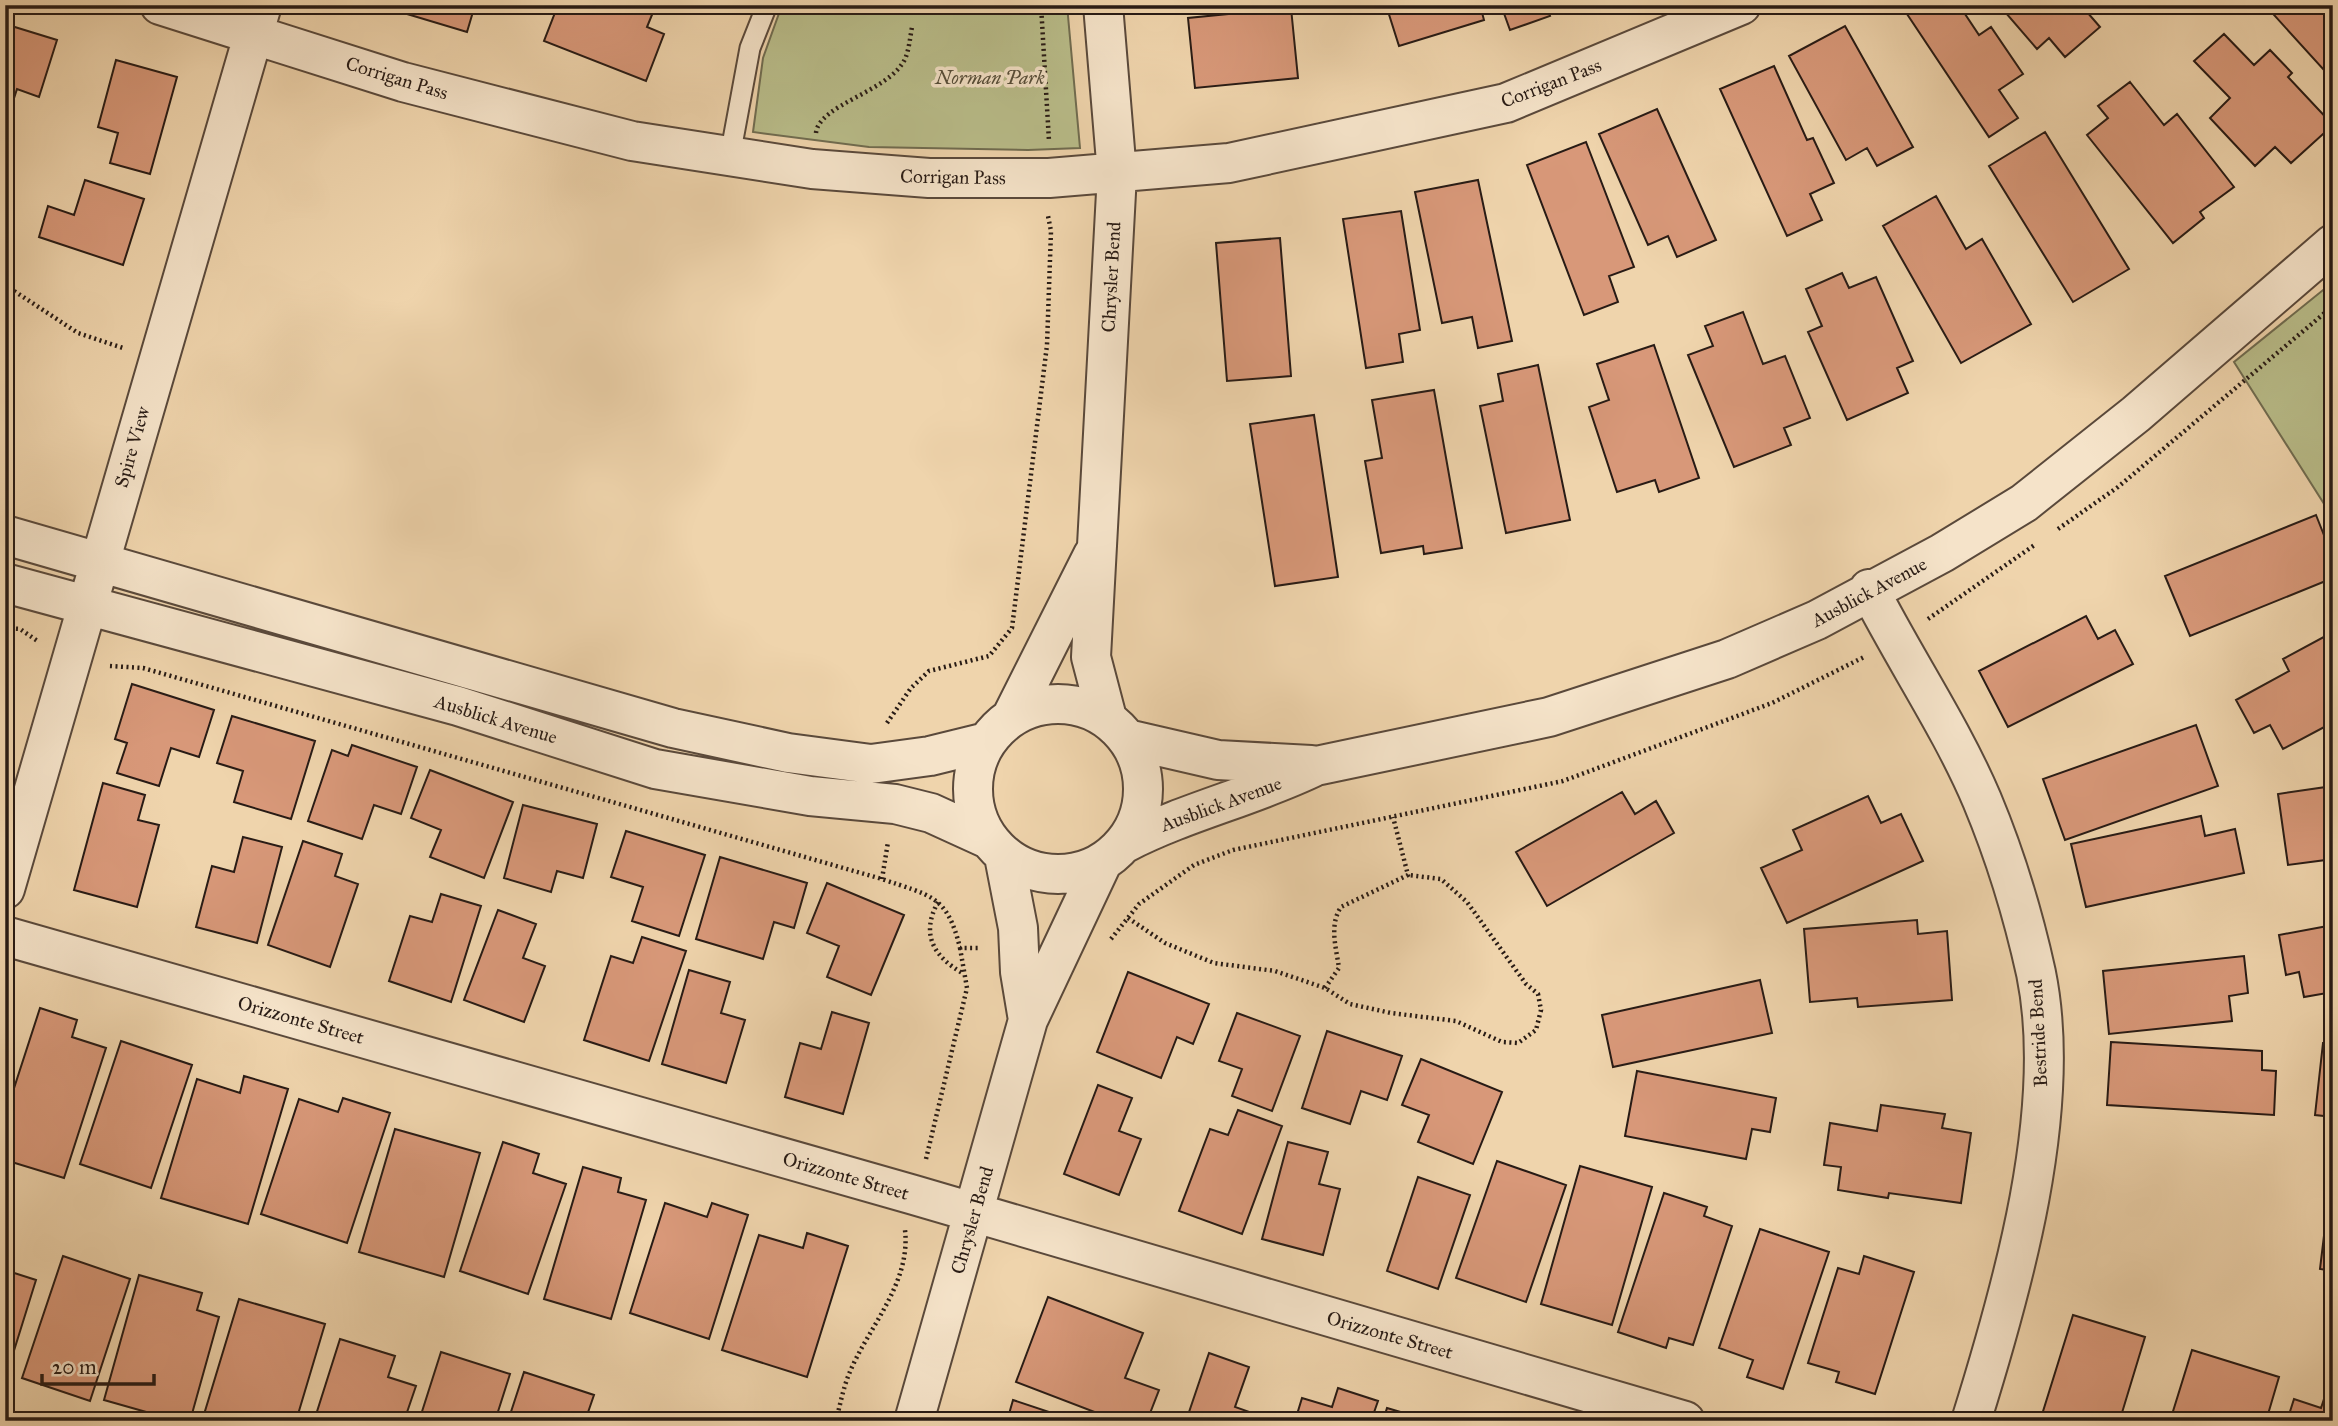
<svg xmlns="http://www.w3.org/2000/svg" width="2338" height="1426" viewBox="0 0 2338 1426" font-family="'IM FELL Great Primer',serif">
  <rect width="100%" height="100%" fill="#efd4ac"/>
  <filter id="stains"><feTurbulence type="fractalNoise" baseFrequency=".00286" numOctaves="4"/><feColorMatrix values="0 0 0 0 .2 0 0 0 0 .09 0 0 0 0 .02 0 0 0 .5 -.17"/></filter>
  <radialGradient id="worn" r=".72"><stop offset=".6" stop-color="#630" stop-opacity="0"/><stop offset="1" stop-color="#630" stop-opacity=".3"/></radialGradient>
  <path fill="#b9bd8a" stroke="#706c50" stroke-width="2" d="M782 5H1067L1080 148 1028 150 869 147 753 132 763 58Z
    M2333 282V518L2234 362Z"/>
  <path fill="#d89879" stroke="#281b15" stroke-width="2" d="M377 5H475L467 32Z
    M558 5H656L647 27 664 34 646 81 544 41Z
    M1386 5H1480L1484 20 1399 46Z
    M1501 5H1546L1550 16 1510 30Z
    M1901 5H1959L1979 35 1991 27 2023 74 1999 90 2018 118 1989 137Z
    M1999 5H2081L2100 27 2065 57 2049 38 2037 49Z
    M2265 5H2333V80Z
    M1291 8 1298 78 1195 88 1188 18Z
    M5 24 57 40 39 97 17 89 5 126Z
    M1845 26 1913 147 1877 166 1867 148 1846 160 1789 56Z
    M2224 34 2254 65 2270 50 2292 73 2288 77 2333 125 2291 163 2275 147 2255 166 2210 118 2230 98 2194 61Z
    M116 60 177 77 150 174 110 163 118 133 98 127Z
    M1774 66 1807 140 1813 138 1834 183 1810 194 1822 220 1787 236 1720 89Z
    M2130 82 2164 125 2177 114 2234 187 2200 212 2204 218 2173 243 2087 135 2108 118 2098 106Z
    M1657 109 1716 240 1677 257 1668 236 1648 245 1599 134Z
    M2045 132 2129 269 2073 302 1989 166Z
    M1586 142 1634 267 1609 276 1618 302 1584 315 1527 165Z
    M85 180 144 199 123 265 39 237 48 206 74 215Z
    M1478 180 1512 341 1478 348 1472 317 1442 323 1415 192Z
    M1936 196 1966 249 1982 239 2031 324 1961 363 1883 226Z
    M1401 211 1420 330 1399 334 1403 362 1366 368 1343 219Z
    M1280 238 1291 376 1227 381 1216 243Z
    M1842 273 1849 288 1876 277 1913 361 1897 368 1908 393 1847 420 1808 332 1822 326 1806 289Z
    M1743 312 1763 364 1785 356 1810 418 1784 428 1791 445 1734 467 1688 355 1713 346 1705 326Z
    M1654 345 1699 478 1659 492 1655 480 1617 492 1589 407 1609 400 1597 364Z
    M1538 365 1570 520 1506 533 1480 406 1503 401 1498 374Z
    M1434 390 1462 548 1424 554 1423 546 1381 553 1365 461 1382 458 1372 400Z
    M1314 415 1338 577 1275 586 1250 424Z
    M2316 515 2333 558V578L2190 636 2165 576Z
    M2086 616 2098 639 2115 630 2133 664 2008 727 1979 671Z
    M2333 632V729L2328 725 2283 749 2270 725 2254 733 2236 700 2289 671 2283 659Z
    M132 684 214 710 199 757 171 748 159 786 117 773 127 743 115 739Z
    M232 716 315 741 291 819 234 802 243 771 217 763Z
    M2196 725 2218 786 2065 840 2043 779Z
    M352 745 417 767 401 814 374 805 362 839 308 821 332 750 348 756Z
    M430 770 513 802 484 878 430 857 441 830 411 818Z
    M103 783 145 795 138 820 159 825 137 907 74 890Z
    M2333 786V859L2288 865 2278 794Z
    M1622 792 1635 814 1656 801 1674 833 1547 906 1516 852Z
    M1868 796 1881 823 1901 814 1923 861 1787 923 1761 868 1802 850 1793 830Z
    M523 805 597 824 583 878 557 871 551 892 504 878Z
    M2201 816 2205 836 2235 829 2244 873 2086 907 2071 844Z
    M626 831 705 855 679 936 632 921 643 887 611 877Z
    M243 837 282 847 257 943 196 927 212 866 234 872Z
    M303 841 342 854 335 876 358 884 330 967 268 945Z
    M720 857 807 883 794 928 774 922 763 959 696 939Z
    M827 883 904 915 871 995 827 977 839 946 807 933Z
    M441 894 481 906 451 1002 389 981 410 916 432 922Z
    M498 910 536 924 523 958 545 966 524 1022 464 1000Z
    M1917 920 1918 934 1947 931 1952 1000 1858 1007 1857 998 1810 1002 1804 929Z
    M2333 925V992L2304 997 2299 972 2286 975 2279 935Z
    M642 937 686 951 649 1061 584 1040 611 956 633 963Z
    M2244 956 2248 993 2229 996 2232 1021 2109 1034 2103 971Z
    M689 970 730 982 721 1013 745 1020 726 1083 662 1064Z
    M1128 972 1209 1004 1193 1044 1177 1037 1161 1078 1097 1052Z
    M1760 980 1772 1033 1613 1067 1602 1015Z
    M40 1008 77 1020 72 1037 106 1048 64 1178 5 1160V1116Z
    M832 1012 869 1023 843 1114 785 1097 800 1043 821 1049Z
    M1237 1013 1300 1036 1272 1111 1232 1096 1242 1069 1219 1061Z
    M1327 1031 1402 1056 1387 1100 1361 1091 1350 1124 1302 1108Z
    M121 1041 192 1065 151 1188 80 1164Z
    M2111 1042 2262 1051V1070L2276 1071 2274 1115 2107 1105Z
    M2323 1043 2333 1044V1117L2315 1115Z
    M1421 1059 1502 1092 1473 1164 1418 1142 1429 1115 1402 1105Z
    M1637 1071 1776 1098 1770 1132 1752 1129 1746 1159 1625 1136Z
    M244 1076 288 1089 248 1224 161 1198 197 1079 240 1093Z
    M1098 1085 1132 1098 1119 1131 1141 1139 1119 1195 1064 1174Z
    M343 1098 390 1113 347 1243 261 1214 299 1099 338 1112Z
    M1881 1105 1945 1114 1942 1128 1971 1133 1961 1203 1889 1193 1888 1198 1838 1190 1841 1167 1824 1165 1830 1123 1877 1131Z
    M1238 1110 1282 1126 1242 1234 1179 1211 1210 1129 1228 1135Z
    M395 1129 480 1153 444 1277 359 1252Z
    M503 1142 539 1154 533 1173 566 1184 528 1294 460 1271Z
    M1288 1142 1328 1152 1319 1184 1340 1189 1323 1255 1262 1239Z
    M1497 1161 1566 1185 1526 1302 1456 1278Z
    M1580 1166 1652 1187 1612 1325 1541 1304Z
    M583 1167 621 1178 618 1192 646 1200 611 1319 544 1299Z
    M1418 1177 1470 1195 1438 1289 1387 1271Z
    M1664 1193 1707 1207 1704 1216 1732 1226 1693 1345 1669 1338 1666 1348 1618 1332Z
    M665 1203 707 1217 712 1203 748 1215 709 1339 630 1313Z
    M2327 1211 2333 1212V1271L2320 1269Z
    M1760 1229 1829 1252 1783 1389 1747 1377 1753 1360 1719 1348Z
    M807 1233 848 1246 807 1377 722 1350 759 1235 803 1248Z
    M63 1256 130 1279 90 1401 22 1378Z
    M1864 1256 1914 1272 1875 1394 1836 1382 1839 1372 1808 1363 1838 1268 1859 1274Z
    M5 1270 36 1280 12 1357 5 1355Z
    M139 1275 202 1293 197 1310 219 1317 190 1421H178L104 1400Z
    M1048 1297 1143 1333 1125 1378 1159 1390 1147 1421H1118L1016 1382Z
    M239 1299 325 1324 296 1421H202Z
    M2073 1315 2145 1337 2121 1416 2136 1421H2040Z
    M340 1339 395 1356 388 1377 416 1386 404 1421H314Z
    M2192 1350 2279 1377 2266 1421H2170Z
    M441 1352 510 1374 495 1421H419Z
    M1209 1353 1249 1367 1235 1407 1275 1421H1186Z
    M524 1372 594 1395 585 1421H508Z
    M2328 1387 2333 1388V1421H2287L2294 1399 2321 1408Z
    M1338 1388 1378 1401 1371 1421H1295L1302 1398 1332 1407Z
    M1013 1400 1076 1421H1007Z
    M1387 1408 1431 1421H1383Z"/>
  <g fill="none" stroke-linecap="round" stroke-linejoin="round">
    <g stroke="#5a493b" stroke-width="23">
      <path id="lane" d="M730 156 750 48 767 5"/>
    </g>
    <g stroke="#5a493b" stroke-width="42">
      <path id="street" d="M160 5 403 82 632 141 812 169 929 178H1049L1229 163 1506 103 1741 5
        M1103 5 1117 174 1091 657 1107 718
        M5 535 673 728 788 753 871 764 930 756 987 742
        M5 583 458 706 655 769 810 796 895 804 931 813 988 839
        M1869 589C1905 660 1951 727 1982 800 2005 855 2023 914 2036 973 2064 1109 2012 1290 1971 1421
        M973 789a85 85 0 1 1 170 0a85 85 0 1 1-170 0Z
        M1012 716 1093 555
        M1127 739 1218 760 1311 765
        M1125 843C1187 811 1255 796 1316 766L1549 717 1727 659 1817 620 1942 553 2024 503 2136 414 2333 244
        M1004 856 1018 928 1020 972 1028 1020
        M5 889 262 5
        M5 936 914 1195 1685 1421
        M914 1421 1028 1020 1102 863"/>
    </g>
    <path stroke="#281b15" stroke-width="4.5" stroke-dasharray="2 3.5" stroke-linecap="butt" d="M1041 5 1049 141
      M816 133C819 104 889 92 905 59 909 50 910 38 912 27
      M5 285 78 333 123 348
      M2058 529 2118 487 2333 306
      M1928 619 2036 544
      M5 628 20 629 39 642
      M110 666 143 668 882 879C930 896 947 894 960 948H981
      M887 723 911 688 929 671 989 656 1012 628 1047 345 1051 231 1048 216
      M882 879 888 842
      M938 902C920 935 934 957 964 974
      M1128 918 1165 943 1214 963 1275 971 1325 988 1350 1004 1391 1013 1456 1021 1502 1042 1518 1043 1536 1030 1541 1010 1538 994 1526 984 1467 902 1441 879 1408 875
      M1111 939 1139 904 1194 865 1233 850 1563 781 1772 703 1864 657
      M1325 988 1339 968C1336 947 1329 925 1341 907L1408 875 1393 817
      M926 1159 967 988 960 948
      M836 1421C840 1405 843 1389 849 1374 868 1327 911 1284 905 1230"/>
    <use href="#lane" stroke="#f5e3c9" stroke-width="19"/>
    <use href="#street" stroke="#f5e3c9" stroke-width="38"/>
  </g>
  <g text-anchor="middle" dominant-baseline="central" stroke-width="7" stroke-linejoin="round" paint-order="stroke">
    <g font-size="19" font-style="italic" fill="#544c38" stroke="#f5e3c9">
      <text x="990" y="77">Norman Park</text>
    </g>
    <g font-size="19" fill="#281b15" stroke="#f5e3c9">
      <text transform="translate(397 78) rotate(17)">Corrigan Pass</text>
      <text transform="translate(1551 83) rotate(-21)">Corrigan Pass</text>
      <text transform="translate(953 177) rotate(1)">Corrigan Pass</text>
      <text transform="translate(1111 277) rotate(-87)">Chrysler Bend</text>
      <text transform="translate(132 447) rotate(-74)">Spire View</text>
      <text transform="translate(1869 592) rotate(-28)">Ausblick Avenue</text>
      <text transform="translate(496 719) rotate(17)">Ausblick Avenue</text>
      <text transform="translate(1221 804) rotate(-20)">Ausblick Avenue</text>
      <text transform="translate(301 1020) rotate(16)">Orizzonte Street</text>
      <text transform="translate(2038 1033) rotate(-93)">Bestride Bend</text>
      <text transform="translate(846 1176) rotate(16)">Orizzonte Street</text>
      <text transform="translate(972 1220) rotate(-74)">Chrysler Bend</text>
      <text transform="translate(1390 1335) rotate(16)">Orizzonte Street</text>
    </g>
  </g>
  <rect width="2338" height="1426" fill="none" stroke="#efd4ac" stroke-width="28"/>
  <rect x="7" y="7" width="2324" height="1412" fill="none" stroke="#281b15" stroke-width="3.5"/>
  <rect x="14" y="14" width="2310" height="1398" fill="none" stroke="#281b15" stroke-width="2"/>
  <path d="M42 1374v10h112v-10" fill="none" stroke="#281b15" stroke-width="3.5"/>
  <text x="52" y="1374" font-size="21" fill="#281b15" stroke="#f5e3c9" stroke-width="5" paint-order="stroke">20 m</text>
  <rect width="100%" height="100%" filter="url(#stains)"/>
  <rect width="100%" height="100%" fill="url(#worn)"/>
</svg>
